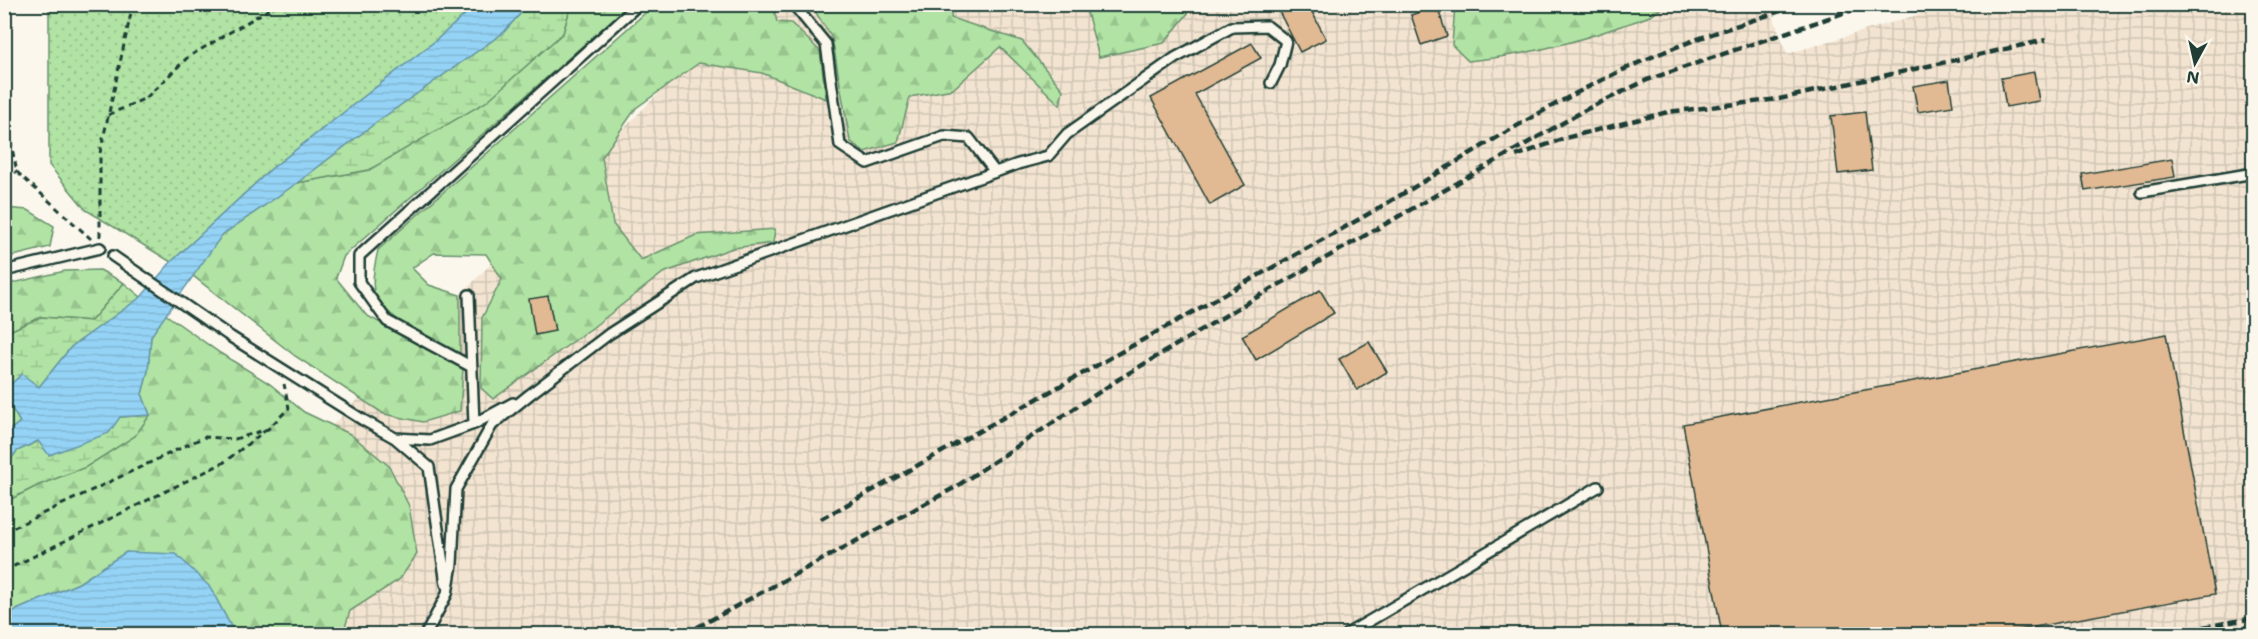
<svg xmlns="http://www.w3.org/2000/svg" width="2258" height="639" viewBox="0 0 2258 639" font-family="'Shantell Sans',sans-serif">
  <defs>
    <pattern id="industrial-grid" width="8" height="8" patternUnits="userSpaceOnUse" patternTransform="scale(1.5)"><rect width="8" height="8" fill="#f3e4d1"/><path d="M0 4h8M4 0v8" fill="none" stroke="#d0c4b4"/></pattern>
    <pattern id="grass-dots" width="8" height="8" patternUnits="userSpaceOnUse" patternTransform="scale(1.5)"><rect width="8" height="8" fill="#b1e3a4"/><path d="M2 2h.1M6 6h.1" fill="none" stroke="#98c48e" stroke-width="1.8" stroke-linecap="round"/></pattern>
    <pattern id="forest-firs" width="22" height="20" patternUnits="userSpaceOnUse" patternTransform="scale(1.5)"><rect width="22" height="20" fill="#b1e3a4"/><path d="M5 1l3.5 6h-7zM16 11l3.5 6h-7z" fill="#98c48e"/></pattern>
    <pattern id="wetland-marsh" width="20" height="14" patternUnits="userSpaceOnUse" patternTransform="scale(1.5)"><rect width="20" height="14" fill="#b1e3a4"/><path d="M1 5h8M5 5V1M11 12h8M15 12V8" fill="none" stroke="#98c48e"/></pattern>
    <pattern id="water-rules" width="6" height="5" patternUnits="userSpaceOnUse" patternTransform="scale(1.5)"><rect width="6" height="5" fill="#95d3f6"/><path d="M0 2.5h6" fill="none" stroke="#80b6d4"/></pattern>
  </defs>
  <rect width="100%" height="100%" fill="#fbf7ec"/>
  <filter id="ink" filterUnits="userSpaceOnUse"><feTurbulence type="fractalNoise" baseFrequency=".0167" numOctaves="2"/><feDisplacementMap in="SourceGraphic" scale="12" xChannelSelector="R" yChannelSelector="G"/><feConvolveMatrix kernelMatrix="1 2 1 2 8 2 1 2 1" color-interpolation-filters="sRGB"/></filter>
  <g filter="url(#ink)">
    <path fill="url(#industrial-grid)" d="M745 5H1769L1787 54 1950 5H2253V634H281L272 487Z"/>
    <path fill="url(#grass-dots)" stroke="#68906c" stroke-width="1.5" d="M49 5H476L434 42 271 169 171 262 86 210 49 165Z"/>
    <path fill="url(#forest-firs)" stroke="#68906c" stroke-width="1.5" d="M571 5H629L344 256 336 278 366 315 463 369 460 411 423 422 384 414 295 356 192 275 222 235 297 183 369 170 563 33Z
      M650 5H777L774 9 777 22 791 23 820 51 826 99 762 73 699 63 636 108 602 157 613 224 641 260 696 235 775 229 773 243 733 248 663 273 592 328 493 399 481 388 482 318 502 279 486 254 434 253 412 268 429 285 460 295V356C440 345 384 317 376 297 370 283 375 264 378 250L645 13Z
      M811 5H952L951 18 1022 41 1063 90 1060 105 1000 47 953 89 910 97 898 142 864 152 850 141 832 38Z
      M1085 5H1188L1189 12 1164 43 1099 57Z
      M1455 5V4L1665 5C1654 17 1636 21 1621 26 1571 44 1521 56 1468 61L1452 45Z
      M4 208 28 210 54 226 50 247 5 258Z
      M100 270 124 283 91 321 41 317 5 333 4 285 65 271Z
      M165 314 220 353 270 384 304 412 350 434 389 466 409 506 417 554 400 579 350 611 343 634H235L210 587 126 552 79 583 5 615V502L39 485 150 415 142 394 148 371 151 336Z"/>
    <path fill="url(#wetland-marsh)" stroke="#68906c" stroke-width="1.5" d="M528 5H571L563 33 486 102 369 170 297 183 378 121 503 33Z
      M124 283 141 297 71 347 39 387 7 400 20 422 5 434V333L41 317 91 321Z
      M150 415 135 436 86 467 39 485 5 502V467L17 451 39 441 120 417Z"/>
    <path fill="url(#water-rules)" stroke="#6697a8" stroke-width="1.5" d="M476 5H528L503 33 378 121 297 183 222 235 151 336 148 371 142 394 150 415 120 417 109 433 49 455 38 441 17 451 5 467V434L20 422 7 400 10 385 22 374 39 387 71 347 141 297 171 262 271 169 434 42Z
      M126 552 176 554 210 587 235 634H5V615L79 583Z"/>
    <path fill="#e1b992" stroke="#1f3d34" stroke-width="1.5" d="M1275 4H1308L1326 39 1300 52Z
      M1437 6 1447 36 1421 45 1411 15Z
      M1252 43 1261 58 1195 94 1245 185 1210 205 1151 98Z
      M2034 72 2039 101 2006 107 2001 78Z
      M1949 80 1953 106 1918 112 1913 86Z
      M1865 112 1872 170 1838 174 1831 116Z
      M2172 159 2175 177 2085 191 2082 174Z
      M1320 290 1334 313 1256 360 1242 336Z
      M548 296 555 331 535 335 529 299Z
      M2166 334 2215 594 1997 634H1722L1683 424Z
      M1369 342 1387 372 1357 390 1339 359Z"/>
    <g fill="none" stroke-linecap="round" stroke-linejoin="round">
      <g stroke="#1f3d34" stroke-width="14">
        <path id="lane" d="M793 4 826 44 840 145 867 163 944 136 969 138 995 172
          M2142 192 2254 173
          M113 256 231 337 363 420 395 438 430 440 474 424 513 403
          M4 271 100 248
          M469 295 474 424
          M472 367 387 321 359 282V256L639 4
          M395 438 429 467 446 584
          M426 634 447 594 452 564 456 489 492 425 529 395 609 334 696 278 1018 164 1048 156 1067 134 1175 58 1232 27 1267 26 1286 41 1280 65 1271 83
          M1347 634 1598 487"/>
      </g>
      <path stroke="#1f3d34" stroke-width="3" stroke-dasharray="6 4.5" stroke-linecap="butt" d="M4 110 17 172 91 239
        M108 115 146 98 188 57 278 4
        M4 171 17 172
        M100 237V153L133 4
        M4 532 204 437 235 439 268 429 289 408 284 384
        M4 571 223 463 266 430"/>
      <use href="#lane" stroke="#fbf7ec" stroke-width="9"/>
      <path stroke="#1f3d34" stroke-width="4.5" stroke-dasharray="9 4.5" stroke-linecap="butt" d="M1516 156 1565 138 1668 112 1779 99 2046 40
        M821 519C996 422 1171 324 1347 226 1444 172 1537 108 1638 63 1691 39 1746 23 1801 4
        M685 634 954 488 1119 379 1238 308 1587 109 1647 80 1870 4
        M2163 634 2254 618"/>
    </g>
  </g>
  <rect width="2258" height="639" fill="none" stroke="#fbf7ec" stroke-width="24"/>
  <rect x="12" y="12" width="2234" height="615" fill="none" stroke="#1f3d34" stroke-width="2" filter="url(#ink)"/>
  <g transform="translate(2195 63) rotate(188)" stroke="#fbf7ec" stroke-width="4.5" paint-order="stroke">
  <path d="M0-4.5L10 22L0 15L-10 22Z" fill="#1f3d34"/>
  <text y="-9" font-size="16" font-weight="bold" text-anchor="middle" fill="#1f3d34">N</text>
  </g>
</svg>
